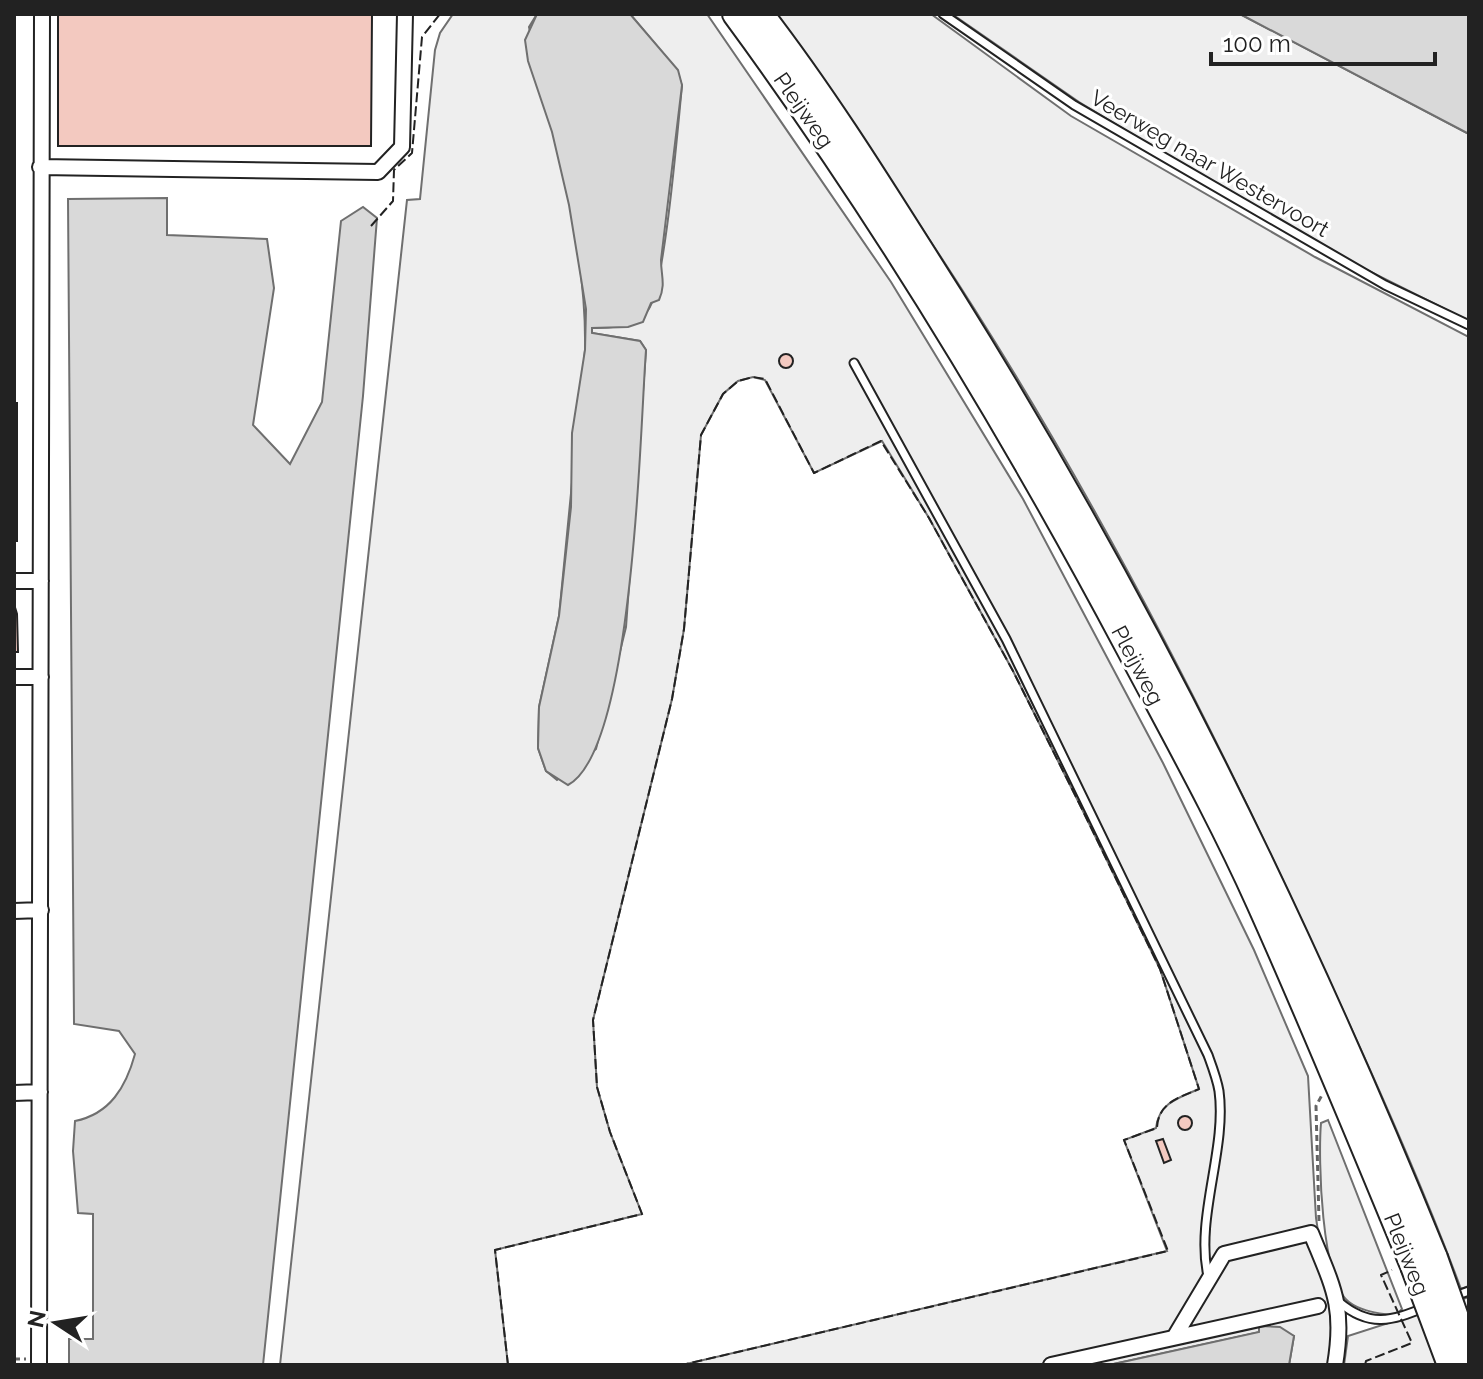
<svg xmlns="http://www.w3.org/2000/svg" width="1483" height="1379" viewBox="0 0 1483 1379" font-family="Raleway,sans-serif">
  <rect width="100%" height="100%" fill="#fff"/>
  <path fill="#eee" stroke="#6f6f6f" stroke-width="2" d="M453 14H537L529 27C552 132 587 242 585 350L559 616 539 707 538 748 546 771 557 780 596 749 626 627 646 350 640 341 592 333V328C614 327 632 329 648 310 665 289 678 123 682 86L677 70 630 14H707L891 282 1023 499 1163 763 1254 950 1308 1076 1316 1218 1323 1265 1338 1305 1330 1365H1289L1294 1336 1259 1327 1260 1332 1109 1365H682L1167 1251 1124 1140 1156 1128C1159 1103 1178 1098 1199 1089L1160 969 1079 803 1013 671 929 518 882 441 814 473 765 380 753 377 738 381 723 394 701 435 684 629 672 699 593 1020 597 1087 610 1132 642 1214 495 1250 508 1365H280L407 200 420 199 435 50 440 33Z
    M775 14H931L1071 116 1315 257 1469 337V1286L1461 1289C1422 1184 1376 1081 1329 980 1225 751 1110 523 975 310 911 209 843 112 775 14Z
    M952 14H1240L1469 134V321L1309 241 1079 102Z
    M1328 1120 1402 1309 1395 1316C1380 1313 1362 1312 1349 1302 1321 1281 1318 1158 1321 1123Z
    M1469 1297V1365H1344L1348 1336Z"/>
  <path fill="#d9d9d9" stroke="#6f6f6f" stroke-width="2" d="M537 14H630L678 70 682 85 661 260C661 276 666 284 659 300L651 303 643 322 628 327 592 328V333L640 341 646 350C640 429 634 750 568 785L546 771 538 748 539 707 559 616 571 507 572 433 585 350 586 309 569 205 552 132 528 61 525 40Z
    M1240 14H1469V134Z
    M167 198V235L267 239 274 288 253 425 290 464 322 402 341 221 363 207 377 218 363 396 263 1365H69V1339H93V1214L78 1213 73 1151 75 1121C110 1114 126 1087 135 1054L119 1031 74 1024 68 199Z
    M1259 1326 1280 1327 1294 1336 1289 1365H1109L1259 1332Z"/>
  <path fill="#f3c9c0" stroke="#222" stroke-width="2" d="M58 14H372L371 146H58Z
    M779 361a7 7 0 1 1 14 0a7 7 0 1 1-14 0Z
    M14 403H17V541H14Z
    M14 604 17 614 18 652H14Z
    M1178 1123a7 7 0 1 1 14 0a7 7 0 1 1-14 0Z
    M1163 1139 1171 1160 1164 1163 1156 1141Z"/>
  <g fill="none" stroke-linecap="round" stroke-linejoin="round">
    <g stroke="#222" stroke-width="11">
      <path id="lane" d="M943 14 1074 105 1385 285 1469 325
        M854 363 1006 639 1208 1055C1212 1066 1217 1079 1219 1091 1227 1149 1195 1218 1208 1276
        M1452 1297 1469 1291
        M1339 1302C1370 1328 1391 1321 1426 1307"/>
    </g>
    <g stroke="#222" stroke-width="18">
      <path id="street" d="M40 167 378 172 402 147 405 14
        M14 581H41
        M14 677H41
        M14 911 41 910
        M14 1093 40 1092
        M1175 1336 1224 1254 1311 1233C1333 1287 1345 1306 1335 1365
        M39 1365 42 14
        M1051 1365 1318 1306"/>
    </g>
    <g stroke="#222" stroke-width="28">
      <path id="highway" d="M735 14C883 215 1011 427 1128 647 1173 732 1220 816 1259 903 1313 1023 1363 1145 1413 1266
        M761 14C831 105 890 202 951 298 1143 605 1299 923 1435 1258"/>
    </g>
    <path stroke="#646464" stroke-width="3" stroke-dasharray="6 4" stroke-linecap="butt" d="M1319 1221 1316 1106 1322 1095
      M14 1359H26"/>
    <use href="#lane" stroke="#fff" stroke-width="7"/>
    <use href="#street" stroke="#fff" stroke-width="14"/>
    <use href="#highway" stroke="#fff" stroke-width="24"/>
    <g stroke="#222" stroke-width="28" stroke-linecap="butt">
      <path id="highway-bridge" d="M1435 1258 1469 1354
        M1413 1266 1450 1365"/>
    </g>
    <use href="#highway-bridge" stroke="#fff" stroke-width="24"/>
    <path stroke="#222" stroke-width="2" stroke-dasharray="10 4" stroke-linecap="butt" d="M371 226 393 201 394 170 412 153 422 37 440 14
      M508 1365 495 1250 642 1214 610 1132 597 1087 593 1020 672 699 684 629 701 435 723 394 738 381 753 377 765 379 814 473 881 441 929 518 1013 671 1079 803 1160 969 1199 1089C1178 1098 1158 1103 1157 1128L1124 1140 1168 1251 682 1365
      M1365 1365 1366 1361 1412 1343 1381 1275 1392 1270"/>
  </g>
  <g text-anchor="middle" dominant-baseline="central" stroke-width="6" stroke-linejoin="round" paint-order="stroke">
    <g font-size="22" fill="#222" stroke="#fff">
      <text transform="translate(804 110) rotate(55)">Pleijweg</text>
      <text transform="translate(1210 163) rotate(30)">Veerweg naar Westervoort</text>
      <text transform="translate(1138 665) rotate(62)">Pleijweg</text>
      <text transform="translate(1407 1254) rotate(68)">Pleijweg</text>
    </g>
  </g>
  <rect width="1483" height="1379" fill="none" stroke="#222222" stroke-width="32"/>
  <g transform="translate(56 1323) rotate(282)" stroke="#ffffff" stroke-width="6" paint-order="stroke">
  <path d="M0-6L14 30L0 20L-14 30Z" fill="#222222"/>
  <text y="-12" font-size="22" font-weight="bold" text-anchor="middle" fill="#222222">N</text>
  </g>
  <path d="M1211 52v12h224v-12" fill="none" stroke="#222222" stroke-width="4"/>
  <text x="1223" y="52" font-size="24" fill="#222222" stroke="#ffffff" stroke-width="6" paint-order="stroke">100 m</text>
</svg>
